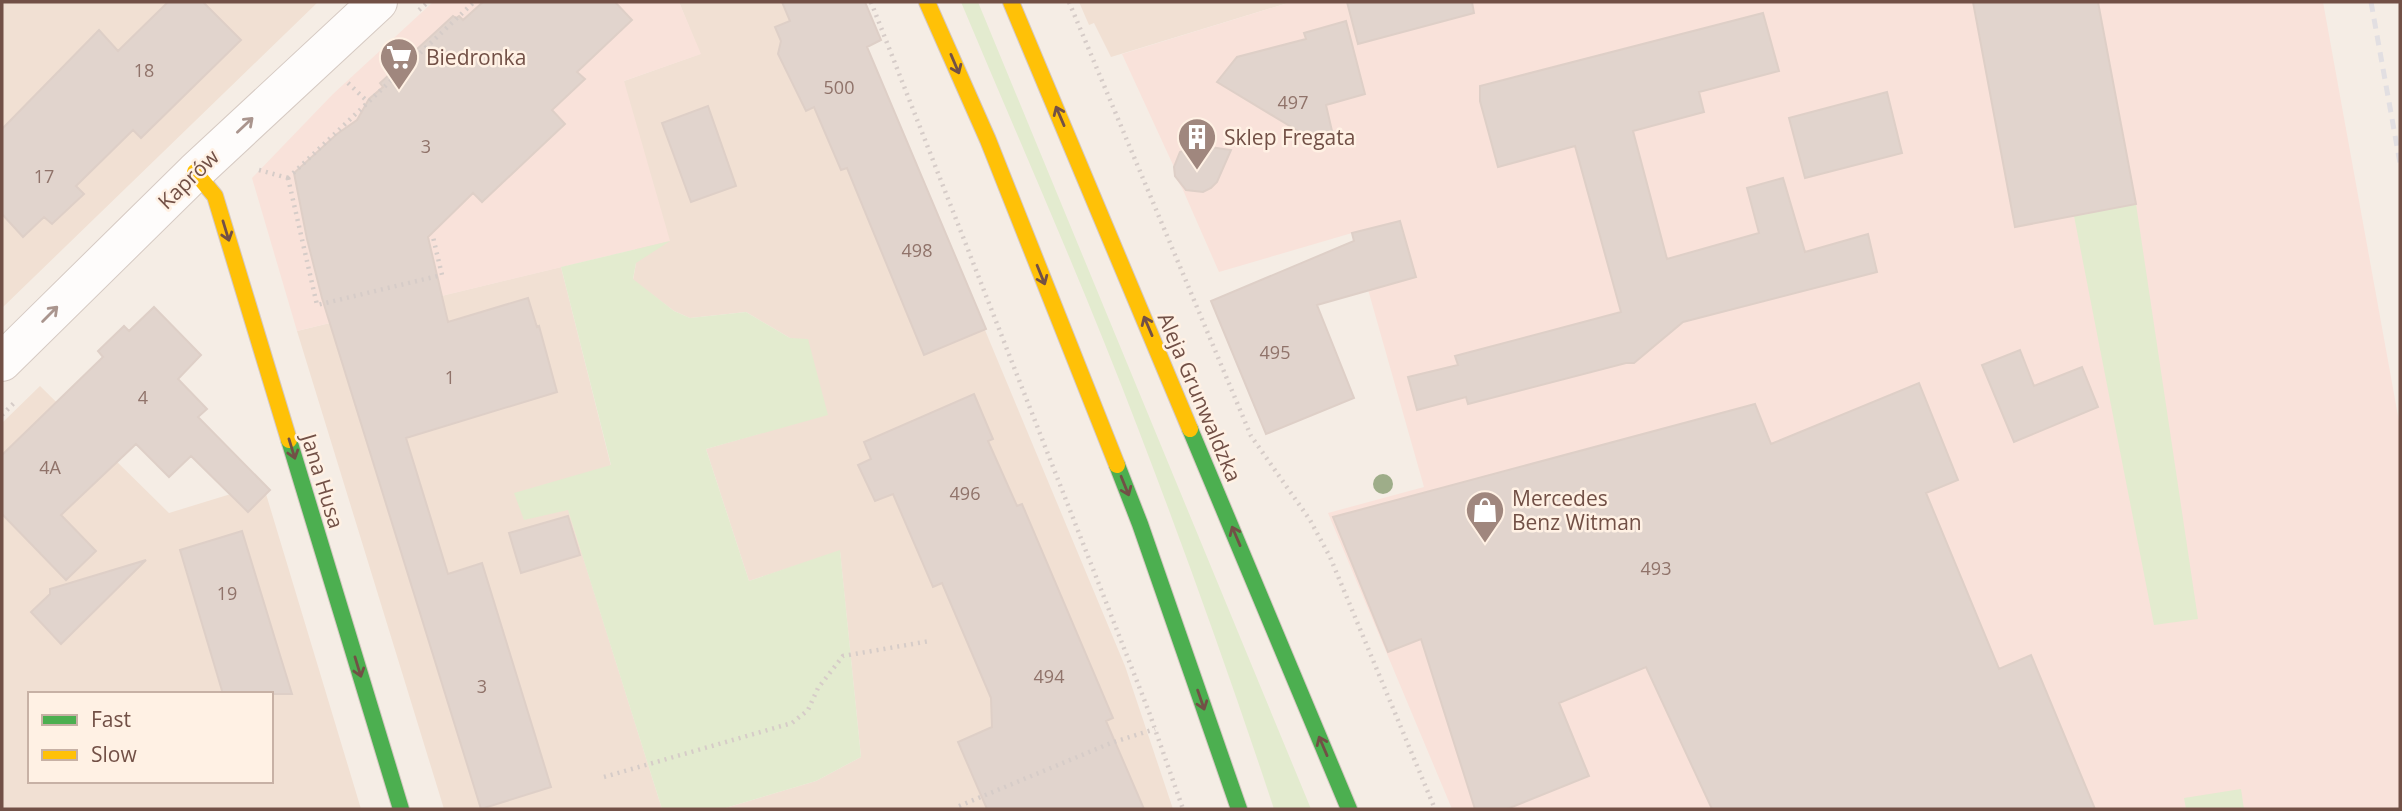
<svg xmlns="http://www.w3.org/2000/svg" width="2402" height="811" viewBox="0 0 2402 811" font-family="'Open Sans',sans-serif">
  <rect width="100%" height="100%" fill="#f5ede5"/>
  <path fill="#f1e0d3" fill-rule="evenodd" d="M2 2H318L2 308Z
    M679 2H859L867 20 871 18 881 40 867 47 1125 666 1173 809H722L816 781 861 757 840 551 749 581 706 449 827 414 790 338 746 312 690 318 674 311 633 280 636 263 624 81 700 54Z
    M1079 2H1291L1111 57 1094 23 1089 25Z
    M561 267 611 466 515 494 568 509 662 809H444L297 331Z
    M40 386 169 513 263 484 361 809H2V423ZM30 694H271V781H30Z"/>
  <path fill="#f9e2da" d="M433 2H679L701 54 624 81 670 241 297 331 252 178 333 94Z
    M1291 2H2323L2400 427V809H1452L1328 513 1424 487 1352 233 1219 272 1183 190 1175 176 1174 167 1122 54Z"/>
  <path fill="#e3ebcf" d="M961 2H978L1311 809H1274C1232 682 1187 556 1139 431 1084 286 1021 145 961 2Z
    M2136 204 2198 619 2154 625 2074 216Z
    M670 241 636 263 633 279 674 311 690 318 746 312 790 338 808 339 828 415 706 449 749 581 840 550 861 757 816 781 722 809H662L568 510 524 520 514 493 611 465 561 267Z
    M2241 789 2244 809H2186L2184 798Z"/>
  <path fill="#e1d4cd" stroke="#decfc7" stroke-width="2" d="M168 2H203L241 40 141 138 133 130 76 186 84 194 52 224 44 217 23 237 2 214V129L99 30 118 51Z
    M483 2H615L632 20 577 72 585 79 552 110 565 124 482 202 473 193 428 237 448 322 528 298 537 327 539 326 557 392 406 438 448 574 482 563 551 787 481 809 322 298 307 239 294 173 337 134 357 120 369 99 383 87 380 83 453 16 456 18 459 16 463 20Z
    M782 2H865L881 40 867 47 986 329 924 355 847 168 841 170 814 107 806 111 778 54 781 41 775 27 790 21Z
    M1347 2H1472L1474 13 1358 44Z
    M1973 2H2098L2136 204 2015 227Z
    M1763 13 1779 71 1699 92 1704 112 1633 131 1667 259 1759 233 1747 188 1783 178 1805 252 1868 234 1877 272 1683 322 1634 363H1626L1468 404 1466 397 1417 410 1408 377 1458 365 1455 356 1621 312 1575 146 1498 167 1480 101V86Z
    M1346 21 1365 94 1326 105 1332 131 1308 137 1217 82 1237 57 1306 39 1304 33Z
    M1887 92 1902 153 1805 178 1789 118Z
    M708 106 736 186 691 202 662 123Z
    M1196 145 1231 150 1217 182 1211 188 1203 192 1186 190 1175 176 1174 167 1180 152Z
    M1400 221 1416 277 1317 305 1354 398 1266 434 1211 301 1354 241 1352 233Z
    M154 307 201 355 178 379 207 409 198 417 270 490 248 512 191 456 169 477 136 444 61 515 96 551 66 580 2 514V455L103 357 98 351 124 326 129 331Z
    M2020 350 2034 386 2082 367 2098 407 2014 442 1982 365Z
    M1919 383 1958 480 1926 493 1999 669 2031 655 2095 809H1712L1646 667 1559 703 1589 776 1507 809H1475L1421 639 1388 652 1333 517 1755 404 1771 444Z
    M974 394 993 439 988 441 1017 506 1022 504 1113 718 1106 721 1144 809H987L958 742 992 727 991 698 942 583 933 587 893 494 875 501 858 465 871 459 864 442Z
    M568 516 580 555 521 573 509 533Z
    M242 531 279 652 292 694H223L180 550Z
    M146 560 61 644 31 612 50 594V589Z"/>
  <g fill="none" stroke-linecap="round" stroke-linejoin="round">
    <g stroke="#d6cac3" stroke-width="40">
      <path id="street" d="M2 362 195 172 378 2"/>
    </g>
    <g stroke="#d5c8c2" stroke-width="18">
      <path id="fast" d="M1190 429 1349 809
        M289 440 401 809
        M1117 465 1140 524 1239 809"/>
    </g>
    <g stroke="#d5c8c2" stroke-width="18">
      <path id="slow" d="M927 2 988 140 1117 465
        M1011 2 1190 429
        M195 172 215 196 289 440"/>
    </g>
    <path stroke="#d6ccc8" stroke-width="4.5" stroke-dasharray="2 5" stroke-linecap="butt" d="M871 2 1149 712 1183 809
      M1069 2 1251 436 1310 520 1330 557 1435 809
      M419 10 428 2
      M348 83 368 102
      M259 170 288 178
      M288 178 317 305 442 275 433 237
      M288 178 474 2
      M2 415 14 403
      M604 777 792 723 808 710 818 688 843 656 930 641
      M959 806 1111 743 1155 729"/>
    <use href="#street" stroke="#fefcfb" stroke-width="38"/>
    <use href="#fast" stroke="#4caf50" stroke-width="16"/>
    <use href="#slow" stroke="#ffc107" stroke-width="16"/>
    <path stroke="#e2dfe2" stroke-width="5" stroke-dasharray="10 7" stroke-linecap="butt" d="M2371 2 2400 163"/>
  </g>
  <circle fill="#9ead89" cx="1383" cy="484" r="10"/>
  <defs><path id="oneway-shaft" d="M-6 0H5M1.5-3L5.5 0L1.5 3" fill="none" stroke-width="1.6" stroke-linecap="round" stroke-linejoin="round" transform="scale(1.75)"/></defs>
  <g stroke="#725046">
    <use href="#oneway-shaft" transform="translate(955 64) rotate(67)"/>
    <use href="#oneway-shaft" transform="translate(1060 116) rotate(-113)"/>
    <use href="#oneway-shaft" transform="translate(226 231) rotate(73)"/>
    <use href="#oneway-shaft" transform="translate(1041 275) rotate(68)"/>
    <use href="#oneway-shaft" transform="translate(1148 326) rotate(-113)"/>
    <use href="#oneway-shaft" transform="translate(292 449) rotate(73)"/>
    <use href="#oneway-shaft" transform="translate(1125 486) rotate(68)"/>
    <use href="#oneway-shaft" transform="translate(1236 536) rotate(-113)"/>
    <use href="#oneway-shaft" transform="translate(358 667) rotate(73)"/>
    <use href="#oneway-shaft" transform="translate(1201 700) rotate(71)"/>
    <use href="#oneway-shaft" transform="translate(1323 746) rotate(-113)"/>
  </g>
  <g stroke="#aa958e">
    <use href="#oneway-shaft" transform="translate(245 125) rotate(-43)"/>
    <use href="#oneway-shaft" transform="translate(50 314) rotate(-45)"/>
  </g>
  <defs>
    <g id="supermarket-pin" transform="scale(2.0125)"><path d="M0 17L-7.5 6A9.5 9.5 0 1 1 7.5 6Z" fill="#a0877e" stroke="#fff1e4"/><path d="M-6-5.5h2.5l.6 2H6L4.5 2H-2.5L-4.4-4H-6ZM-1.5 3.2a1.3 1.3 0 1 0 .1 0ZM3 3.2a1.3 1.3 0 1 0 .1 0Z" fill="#fff"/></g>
    <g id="building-pin" transform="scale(2.0125)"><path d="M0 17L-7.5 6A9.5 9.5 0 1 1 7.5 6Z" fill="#a0877e" stroke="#fff1e4"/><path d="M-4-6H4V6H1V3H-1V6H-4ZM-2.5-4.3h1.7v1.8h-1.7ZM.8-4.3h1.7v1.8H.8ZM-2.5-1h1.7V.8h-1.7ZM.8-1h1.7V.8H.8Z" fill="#fff"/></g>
    <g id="shop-pin" transform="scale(2.0125)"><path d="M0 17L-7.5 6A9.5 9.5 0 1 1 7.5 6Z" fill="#a0877e" stroke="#fff1e4"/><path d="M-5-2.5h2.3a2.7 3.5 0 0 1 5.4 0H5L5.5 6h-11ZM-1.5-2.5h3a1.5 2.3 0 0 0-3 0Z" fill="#fff"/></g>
  </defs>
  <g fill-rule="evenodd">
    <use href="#supermarket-pin" x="399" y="57"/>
    <use href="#building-pin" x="1197" y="137"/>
    <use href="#shop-pin" x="1485" y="510"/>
  </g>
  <g text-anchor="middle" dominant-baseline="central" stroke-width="5" stroke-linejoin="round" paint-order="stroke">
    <g font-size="18" fill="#90736a">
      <text x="144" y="70">18</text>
      <text x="839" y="87">500</text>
      <text x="1293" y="102">497</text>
      <text x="426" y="146">3</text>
      <text x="44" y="176">17</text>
      <text x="917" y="250">498</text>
      <text x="1275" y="352">495</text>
      <text x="450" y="377">1</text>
      <text x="143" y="397">4</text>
      <text x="50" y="467">4A</text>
      <text x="965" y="493">496</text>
      <text x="1656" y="568">493</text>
      <text x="227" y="593">19</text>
      <text x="1049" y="676">494</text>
      <text x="482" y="686">3</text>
    </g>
    <g font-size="21" fill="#725046" stroke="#fff1e4" text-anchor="start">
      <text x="426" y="57">Biedronka</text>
      <text x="1224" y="137">Sklep Fregata</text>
      <text x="1512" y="498">Mercedes<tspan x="1512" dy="24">Benz Witman</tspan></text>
    </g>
    <g font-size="21" fill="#725046" stroke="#fff1e4">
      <text transform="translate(188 179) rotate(-44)">Kaprów</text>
      <text transform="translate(1200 397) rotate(67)">Aleja Grunwaldzka</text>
      <text transform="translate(323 481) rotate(73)">Jana Husa</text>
    </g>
  </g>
  <rect width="2402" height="811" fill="none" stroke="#725046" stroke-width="7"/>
  <rect x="28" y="692" width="245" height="91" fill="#fff1e4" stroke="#c7b1a5" stroke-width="2"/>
  <rect x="42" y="715" width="35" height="10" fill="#4caf50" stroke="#c7b1a5" stroke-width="2"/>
  <text x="91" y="727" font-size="21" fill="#725046">Fast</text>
  <rect x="42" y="750" width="35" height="10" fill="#ffc107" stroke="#c7b1a5" stroke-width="2"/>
  <text x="91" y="762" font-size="21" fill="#725046">Slow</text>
</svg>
